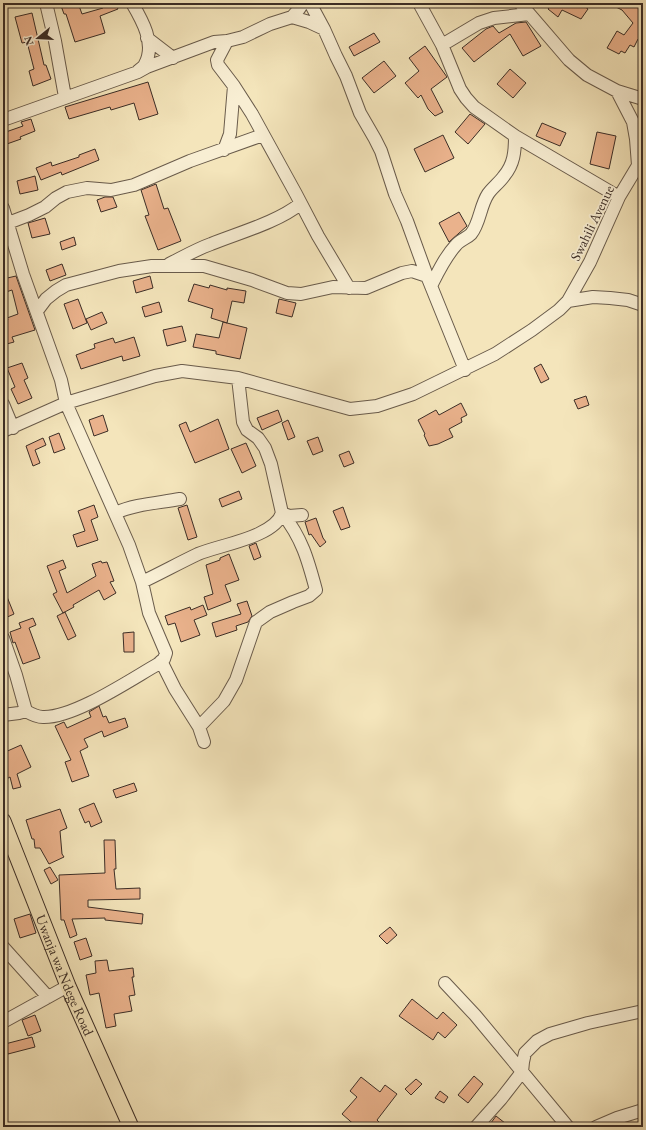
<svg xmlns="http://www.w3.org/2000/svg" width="646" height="1130" viewBox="0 0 646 1130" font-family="'EB Garamond',serif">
  <rect width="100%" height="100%" fill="#f4e5bb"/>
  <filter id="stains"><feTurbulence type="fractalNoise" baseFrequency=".005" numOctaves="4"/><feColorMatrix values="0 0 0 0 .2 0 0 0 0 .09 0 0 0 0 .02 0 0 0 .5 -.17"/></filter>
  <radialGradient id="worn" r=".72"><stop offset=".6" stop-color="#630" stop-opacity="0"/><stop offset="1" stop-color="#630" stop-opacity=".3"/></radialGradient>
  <path fill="#eab28c" stroke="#3b2d26" d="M60 3H78L82 14 103 8 102 6 111 3H115L118 9 100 16 105 33 75 42 66 14H64Z
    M548 3H580L588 9 581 19 562 10 558 17 548 9 551 5Z
    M608 3H638L643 9V43L638 39 634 47 630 45 625 53 621 51 619 54 607 48 617 31 624 35 633 23 622 10Z
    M32 13 44 65H46L51 79 33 86 29 71 34 69 27 42 22 43 15 17Z
    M526 22 541 46 523 56 510 34 474 62 462 48 486 29 493 26 499 33 516 23Z
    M374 33 380 42 354 56 349 47Z
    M425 46 447 77 431 89 443 112 435 116 428 109 421 95 418 98 405 83 419 71 409 58Z
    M384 61 396 76 374 93 362 78Z
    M510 69 526 83 513 98 497 84Z
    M148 82 158 114 139 120 134 103 111 110 110 107 69 119 65 107Z
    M470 114 485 124 468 144 455 132Z
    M31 119 35 131 20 137 21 139 4 145 3 133 23 126 21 122Z
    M542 123 566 133 560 146 536 136Z
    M597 132 616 136 609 169 590 164Z
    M443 135 454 158 425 172 414 149Z
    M95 149 99 160 62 175 61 172 41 180 36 168 51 162 52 166 79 157V155Z
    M35 176 38 190 20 194 17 181Z
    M156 184 164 209 168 208 181 241 158 250 145 216 149 215 141 190Z
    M105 197H113L117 207 101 212 97 200Z
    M459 212 467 226 449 242 439 223Z
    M45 218 50 234 32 238 28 223Z
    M74 237 76 245 62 250 60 242Z
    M62 264 66 275 50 281 46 270Z
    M16 276 35 330 12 337 14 342 3 345V322L8 320 7 318 18 314 12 290 3 293V279Z
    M150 276 153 288 136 293 133 281Z
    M194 284 209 288 210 285 227 290V288L246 291 244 303 232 301 227 323 211 318 213 309 188 301Z
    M78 299 87 323 73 329 64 304Z
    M279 299 296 303 292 317 276 313Z
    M159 302 162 312 145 317 142 307Z
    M102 312 107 323 91 330 86 319Z
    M223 322 247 328 240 359 216 354V351L193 347 196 334 219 338Z
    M182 326 186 341 167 346 163 330Z
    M134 337 140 356 123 361 122 356 81 369 76 355 95 348 94 344 113 338 115 343Z
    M22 363 28 378 24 380 32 398 18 404 11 389 15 387 7 368Z
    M541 364 549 379 541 383 534 368Z
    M586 396 589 405 578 409 574 400Z
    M461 403 467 415 461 418 462 422 449 429 453 437 438 444 429 446 424 435 425 434 418 420 436 410 439 415Z
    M278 410 282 421 262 430 257 418Z
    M103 415 108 431 94 436 89 420Z
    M218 419 229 449 195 463 179 425 186 422 190 432Z
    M288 420 295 437 288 440 282 423Z
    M59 433 65 449 54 453 49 437Z
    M318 437 323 451 313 455 307 441Z
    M43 438 46 445 35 450 40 463 33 466 26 446Z
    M246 443 256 466 242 473 231 449Z
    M349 451 354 463 344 467 339 455Z
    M239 491 242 499 222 507 219 499Z
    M94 505 98 517 91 520 98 540 77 547 73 535 85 531 78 511Z
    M187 505 197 537 188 540 178 508Z
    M343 507 350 527 341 530 333 511Z
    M316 518 323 538 326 542 320 547 311 534 309 535 305 522Z
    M256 543 261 557 254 560 249 546Z
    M229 554 239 580 225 585 231 601 208 610 204 597 213 594 206 565 220 560V558Z
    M63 560 66 568 59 571 67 593 96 576 92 564 101 561 102 563 107 562 114 581 110 582 116 593 104 600 99 590 73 605 74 607 63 613 53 594 57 592 47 566Z
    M3 587 14 614 3 619Z
    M247 601 252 616 248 622 236 626 237 630 216 637 212 623 241 614 237 604Z
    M203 605 207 615 194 620 200 635 181 642 175 623 168 625 165 616 190 607 191 610Z
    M65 612 76 636 68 640 57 616Z
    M33 618 36 625 29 628 40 658 23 664 15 642 13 643 10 632 21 628 19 623Z
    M134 632V652H124L123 633Z
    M99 706 103 717 106 716 109 723 125 718 128 727 104 737 102 731 84 739 88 747 80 751 89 776 72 782 65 762 71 760 55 726 64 722 67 728 91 717 89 712Z
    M21 745 31 767 17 774 21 787 13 789 10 777 3 781V753Z
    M134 783 137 791 116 798 113 790Z
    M94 803 102 822 91 827 89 821 85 823 79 809Z
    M60 809 67 828 60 831 62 854 64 857 49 864 40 848H35L34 839H32L26 820Z
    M104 840H115L116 869H114L116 889 140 888V899L88 900V907L143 914 142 924 105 920V918L72 919 77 935 70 938 64 920H61L59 875 105 873Z
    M50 867 58 880 51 884 44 870Z
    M30 914 36 933 20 938 14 919Z
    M390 927 397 935 387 944 379 936Z
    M86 938 92 956 80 960 74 942Z
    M107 960 109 971 133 968 134 977H132L135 995 129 996 132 1011 114 1014 116 1026 106 1028 99 993 90 995 86 975 96 973 95 961Z
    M412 999 437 1019 443 1012 457 1025 445 1038 438 1032 433 1040 399 1016Z
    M35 1015 41 1031 28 1036 22 1020Z
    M32 1037 35 1047 8 1054 5 1044Z
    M474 1076 483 1084 468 1103 458 1095Z
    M361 1077 380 1092 385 1085 397 1094 377 1120 384 1127H357L342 1114 357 1097 350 1091Z
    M416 1079 422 1084 411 1095 405 1089Z
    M440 1091 448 1097 444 1103 435 1098Z
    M496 1116 510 1127H488Z"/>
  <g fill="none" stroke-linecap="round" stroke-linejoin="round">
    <g stroke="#695b4b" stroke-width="14">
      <path id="minor" d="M46 3 55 41 65 97
        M132 3C142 20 156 44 145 64 144 67 140 69 138 71
        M310 3 324 29 336 56 346 76 360 113 375 139 381 151 395 194 407 221 427 276 465 370
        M419 3 442 45 460 89 466 98 474 107 515 136 619 197
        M520 3 569 60 587 75 617 91 643 99
        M292 17 309 22 324 29
        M147 38 173 58
        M227 41 217 60 218 65 234 86 252 114 296 194 318 236 349 288
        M442 45 479 23 494 18 529 14
        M617 91 633 122 636 139 638 165
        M3 120 138 72 147 67 214 42 227 41 243 37 270 24 292 17 299 9 303 3
        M224 150 230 134 234 86
        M3 208 23 274 61 380 66 403 129 545 142 582 149 613 166 653 164 659 158 664C130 680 74 718 43 717 37 717 31 714 26 711L19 713 3 715
        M8 223 29 215 45 207 56 198 67 192 87 188 111 190 134 185 190 161 263 135
        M169 264C183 257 197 249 211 244 238 233 278 222 300 204
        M431 286C438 272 445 257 456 245 460 240 467 238 471 234 480 223 480 206 488 194 492 188 499 183 504 176 514 164 515 152 515 136
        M568 301 590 262 619 197 643 157
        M37 311 46 299 56 291 66 285 119 271 152 266H204L252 280 287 293 301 294 333 287 366 288 402 273 412 271 427 276
        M3 404 13 428
        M3 431 66 403 155 376 182 371 238 378 350 409 377 406 413 394 495 354 532 330 559 310 568 301 593 297 610 298 628 300 643 305
        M115 513C135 504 158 503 180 499
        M282 513 289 516 302 515
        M142 582C161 573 179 563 198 554 219 545 275 537 282 513L271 464 265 448 258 438 247 430 243 422 238 378
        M3 638 16 675 26 711
        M161 661 175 689 199 727 204 742
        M199 727 224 701 236 680 256 622 270 612 293 602 309 596 316 590C308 560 302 538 282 513
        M3 947 48 997
        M445 983 475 1015 568 1127
        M3 1022 68 986
        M476 1127 501 1099 522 1072 523 1062 525 1053 537 1041 550 1034 588 1023 643 1011
        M596 1127 617 1118 643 1110"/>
    </g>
    <g stroke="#3b2d26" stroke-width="17">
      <g id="major">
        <path id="s1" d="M3 821 68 986 131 1127"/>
      </g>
    </g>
    <use href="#minor" stroke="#f8eed3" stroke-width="12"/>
    <use href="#major" stroke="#f4e5bb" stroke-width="15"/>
  </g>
  <g text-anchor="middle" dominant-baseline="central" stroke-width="3.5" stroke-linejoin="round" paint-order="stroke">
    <g font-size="14" fill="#3b2d26" stroke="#f8eed3">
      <text transform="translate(592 223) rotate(-64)">Swahili Avenue</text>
      <text stroke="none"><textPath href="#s1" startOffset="166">Uwanja wa Ndege Road</textPath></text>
    </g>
  </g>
  <rect width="646" height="1130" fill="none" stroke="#f4e5bb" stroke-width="16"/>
  <rect x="4" y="4" width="638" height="1122" fill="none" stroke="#3b2d26" stroke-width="2"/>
  <rect x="8" y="8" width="630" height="1114" fill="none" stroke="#3b2d26"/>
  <g transform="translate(38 38) rotate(252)" stroke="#f8eed3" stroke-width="3" paint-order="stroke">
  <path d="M0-3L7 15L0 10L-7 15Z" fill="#3b2d26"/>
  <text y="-6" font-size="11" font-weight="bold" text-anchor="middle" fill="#3b2d26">N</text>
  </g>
  <rect width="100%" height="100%" filter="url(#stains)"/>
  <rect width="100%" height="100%" fill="url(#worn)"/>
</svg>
